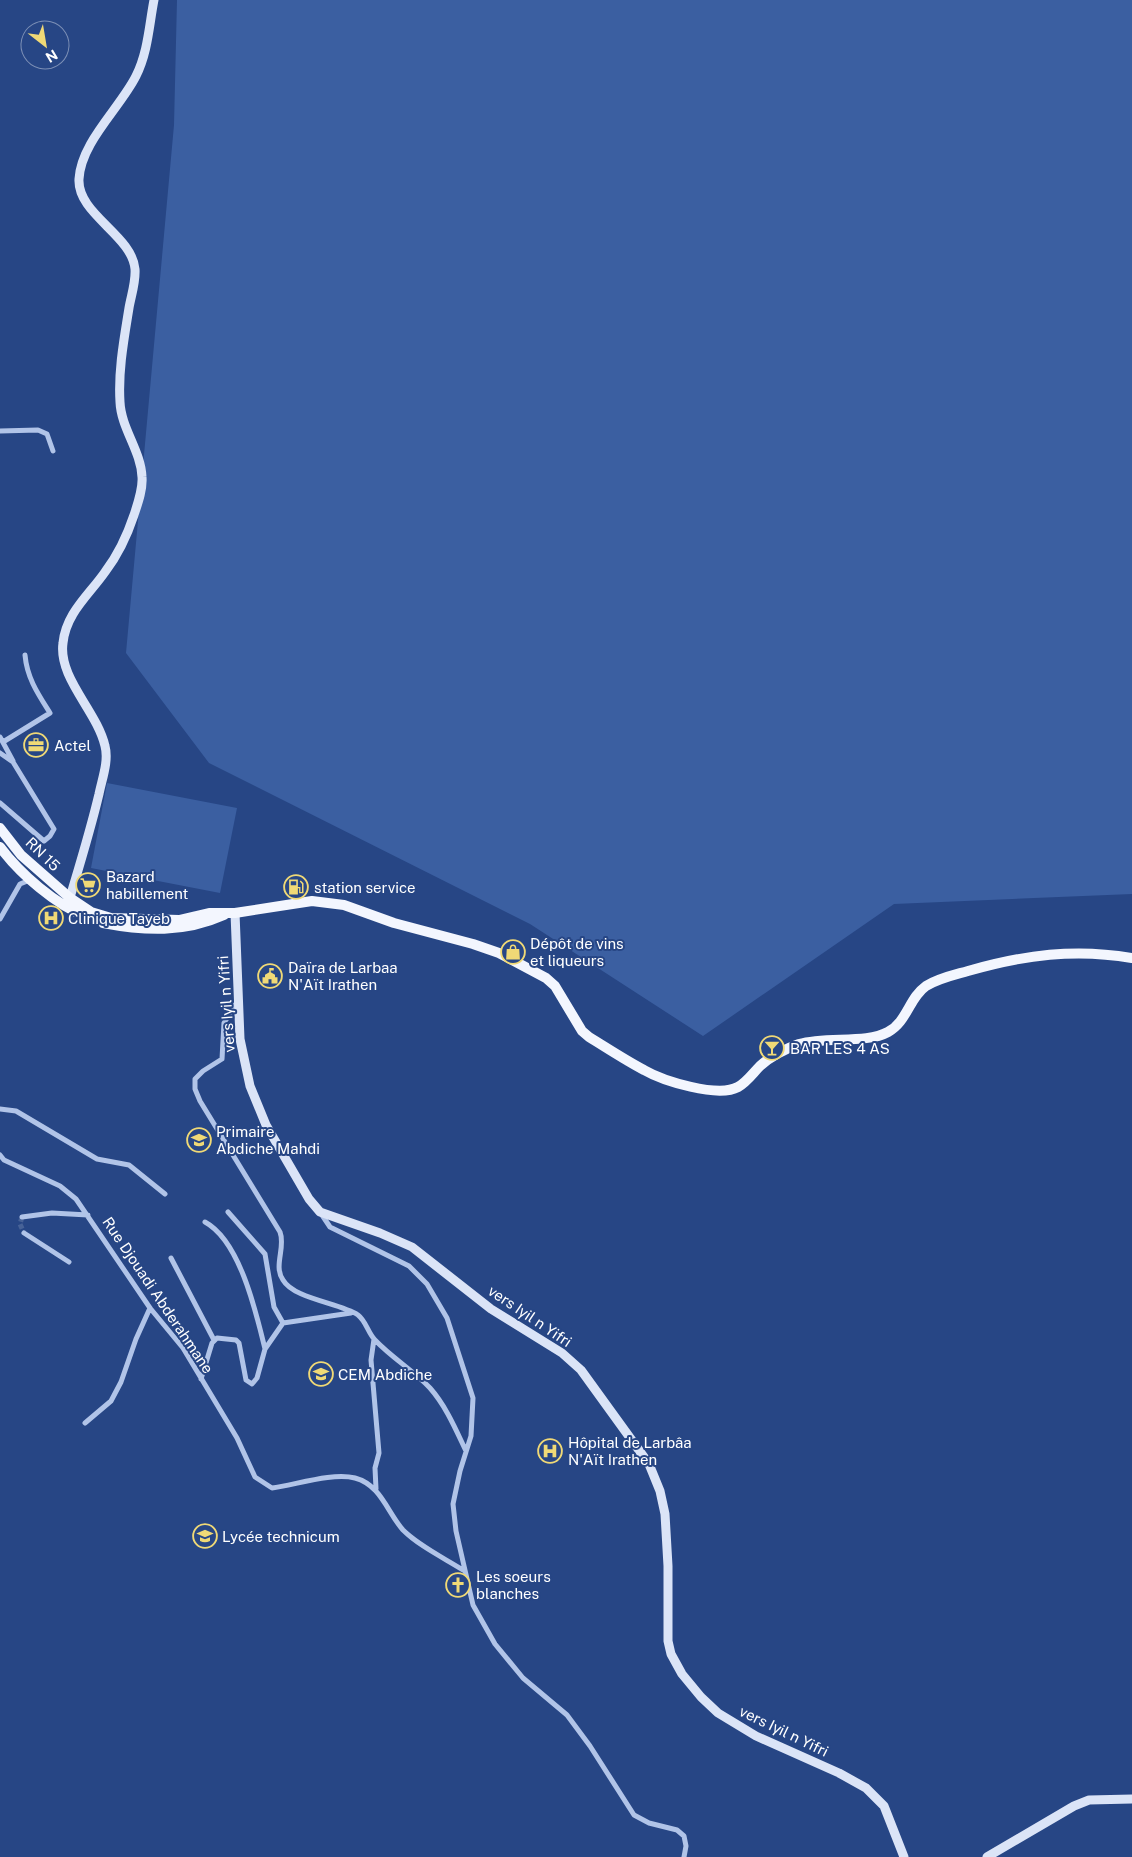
<svg xmlns="http://www.w3.org/2000/svg" width="1132" height="1857" viewBox="0 0 1132 1857" font-family="'Public Sans',sans-serif">
  <rect width="100%" height="100%" fill="#274685"/>
  <path fill="#3b5fa1" d="M177 0H1132V894L894 904 703 1036 530 924 209 763 126 653 174 125Z
    M107 783 237 808 220 893 91 868Z"/>
  <g fill="none" stroke-linecap="round" stroke-linejoin="round">
    <path stroke="#476297" stroke-width="5" stroke-dasharray="5 2.5" stroke-linecap="butt" d="M22 1217 20 1224 24 1233"/>
    <path stroke="#b1c4e8" stroke-width="5" d="M0 431 38 430 47 434 53 451
      M0 737 13 761
      M3 742 50 713C38 694 27 678 25 655
      M0 753 13 762 54 829 50 836 44 841 0 803
      M0 919 20 884 30 880
      M237 1002 224 1023 222 1059 203 1071 195 1079V1089L200 1101 280 1232C286 1247 273 1266 283 1280 294 1299 340 1303 358 1315 366 1321 368 1333 375 1340 392 1358 414 1371 430 1388 446 1406 456 1430 466 1451
      M0 1109 16 1111 97 1159 129 1165 165 1194
      M0 1155 4 1160 60 1186 76 1199 150 1308 183 1348 237 1438 255 1477 272 1488C295 1485 333 1472 355 1478 381 1485 387 1512 403 1530 419 1546 444 1558 463 1570
      M228 1212 265 1254 274 1307 283 1323
      M320 1212 330 1227 409 1266 427 1284 447 1318 473 1398 471 1436 460 1471 453 1504 456 1531 473 1605 495 1644 523 1678 567 1715 590 1746 634 1815 649 1823 677 1830 684 1836 686 1846 684 1857
      M22 1217 52 1213 88 1215
      M205 1222C240 1241 256 1312 265 1349
      M24 1233 69 1262
      M171 1258 214 1340
      M374 1339 371 1360 379 1453 375 1468 376 1489
      M201 1379 212 1343 217 1338 236 1340 239 1343 246 1380 252 1384 257 1378 265 1349 283 1323 351 1313
      M85 1423 111 1401 121 1382 136 1339 150 1308"/>
    <path stroke="#dbe4f7" stroke-width="9" d="M68 904C79 867 90 832 99 794 102 779 109 761 105 746 97 711 58 678 63 643 66 613 89 595 105 572 118 555 127 536 134 515 138 503 143 489 142 477 141 451 121 428 120 402 118 371 124 339 129 308 131 296 136 282 135 269 132 235 77 214 79 179 81 142 120 108 136 76 148 52 149 26 154 0
      M235 913 240 1039 250 1086 266 1125 309 1199 320 1212 380 1233 412 1247 491 1309 562 1353 581 1370 649 1464 660 1491 665 1514 668 1566V1641L671 1654 682 1674 701 1697 718 1713 756 1736 839 1773 866 1788 884 1806 904 1857
      M987 1857 1074 1806 1089 1800 1132 1799"/>
    <path stroke="#f3f6fe" stroke-width="10" d="M0 828 21 855 70 898 91 912 111 918 179 920 209 913H235L312 901 344 905 394 923 473 944 499 953 546 978 555 986 582 1031 589 1037C607 1048 625 1060 644 1070 663 1081 718 1098 738 1087 747 1082 753 1073 760 1066 771 1056 785 1049 799 1044 827 1036 866 1044 888 1032 907 1022 909 998 926 986 939 978 954 975 968 971 1024 955 1075 948 1132 958
      M0 847C20 874 56 905 87 917
      M103 923C145 931 184 933 224 915"/>
  </g>
  <defs>
    <g id="office-ring" transform="scale(1.25)"><circle r="9.5" fill="#274685" stroke="#f0d976" stroke-width="1.5"/><path d="M-6-3h4V-5.5h4V-3h4V5H-6ZM-1-4.5V-3h2v-1.5ZM-6 0V1H6V0Z" fill="#f0d976"/></g>
    <g id="supermarket-ring" transform="scale(1.25)"><circle r="9.5" fill="#274685" stroke="#f0d976" stroke-width="1.5"/><path d="M-6-5.5h2.5l.6 2H6L4.5 2H-2.5L-4.4-4H-6ZM-1.5 3.2a1.3 1.3 0 1 0 .1 0ZM3 3.2a1.3 1.3 0 1 0 .1 0Z" fill="#f0d976"/></g>
    <g id="fuel-ring" transform="scale(1.25)"><circle r="9.5" fill="#274685" stroke="#f0d976" stroke-width="1.5"/><path d="M-5.5-6h7V0h2V4h1.3V-2.5L3-4.5l.8-.8L6-3V5H2.5V1h-1V6h-7ZM-4.2-4.7v3.2H.2V-4.7Z" fill="#f0d976"/></g>
    <g id="hospital-ring" transform="scale(1.25)"><circle r="9.5" fill="#274685" stroke="#f0d976" stroke-width="1.5"/><path d="M-5-5h3v3.5h4V-5h3V5h-3V1.5h-4V5h-3Z" fill="#f0d976"/></g>
    <g id="shop-ring" transform="scale(1.25)"><circle r="9.5" fill="#274685" stroke="#f0d976" stroke-width="1.5"/><path d="M-5-2.5h2.3a2.7 3.5 0 0 1 5.4 0H5L5.5 6h-11ZM-1.5-2.5h3a1.5 2.3 0 0 0-3 0Z" fill="#f0d976"/></g>
    <g id="civic-ring" transform="scale(1.25)"><circle r="9.5" fill="#274685" stroke="#f0d976" stroke-width="1.5"/><path d="M-.6-6.5H3V-4.5H.6V-3L4-1V1h2V6H-6V1h2V-1L-.6-3ZM-1.2 2.5V6h2.4V2.5Z" fill="#f0d976"/></g>
    <g id="bar-ring" transform="scale(1.25)"><circle r="9.5" fill="#274685" stroke="#f0d976" stroke-width="1.5"/><path d="M-6-5H6L.8 .8V4.5H3.5V6h-7V4.5H-.8V.8Z" fill="#f0d976"/></g>
    <g id="school-ring" transform="scale(1.25)"><circle r="9.5" fill="#274685" stroke="#f0d976" stroke-width="1.5"/><path d="M0-5L7-2L0 1L-7-2ZM-4 1L0 2.5L4 1V4Q0 6-4 4Z" fill="#f0d976"/></g>
    <g id="church-ring" transform="scale(1.25)"><circle r="9.5" fill="#274685" stroke="#f0d976" stroke-width="1.5"/><path d="M-1.2-6h2.4v3.5h3.3v2.4h-3.3V6h-2.4V-.1h-3.3v-2.4h3.3Z" fill="#f0d976"/></g>
  </defs>
  <g fill-rule="evenodd">
    <use href="#office-ring" x="36" y="745"/>
    <use href="#supermarket-ring" x="88" y="885"/>
    <use href="#fuel-ring" x="296" y="887"/>
    <use href="#hospital-ring" x="51" y="918"/>
    <use href="#shop-ring" x="513" y="952"/>
    <use href="#civic-ring" x="270" y="976"/>
    <use href="#bar-ring" x="772" y="1048"/>
    <use href="#school-ring" x="199" y="1140"/>
    <use href="#school-ring" x="321" y="1374"/>
    <use href="#hospital-ring" x="550" y="1451"/>
    <use href="#school-ring" x="205" y="1536"/>
    <use href="#church-ring" x="458" y="1585"/>
  </g>
  <g text-anchor="middle" dominant-baseline="central" stroke-width="4" stroke-linejoin="round" paint-order="stroke">
    <g font-size="15" fill="#fff" stroke="#274685" text-anchor="start">
      <text x="54" y="745">Actel</text>
      <text x="106" y="876">Bazard<tspan x="106" dy="17">habillement</tspan></text>
      <text x="314" y="887">station service</text>
      <text x="68" y="918">Clinique Tayeb</text>
      <text x="530" y="943">Dépôt de vins<tspan x="530" dy="17">et liqueurs</tspan></text>
      <text x="288" y="967">Daïra de Larbaa<tspan x="288" dy="17">N'Aït Irathen</tspan></text>
      <text x="790" y="1048">BAR LES 4 AS</text>
      <text x="216" y="1131">Primaire<tspan x="216" dy="17">Abdiche Mahdi</tspan></text>
      <text x="338" y="1374">CEM Abdiche</text>
      <text x="568" y="1442">Hôpital de Larbâa<tspan x="568" dy="17">N'Aït Irathen</tspan></text>
      <text x="222" y="1536">Lycée technicum</text>
      <text x="476" y="1576">Les soeurs<tspan x="476" dy="17">blanches</tspan></text>
    </g>
    <g font-size="15" fill="#fff" stroke="#274685">
      <text transform="translate(43 854) rotate(44)">RN 15</text>
      <text transform="translate(226 1004) rotate(-94)">vers Iγil n Yifri</text>
      <text transform="translate(158 1295) rotate(56)">Rue Djouadi Abderahmane</text>
      <text transform="translate(530 1316) rotate(34)">vers Iγil n Yifri</text>
      <text transform="translate(784 1731) rotate(26)">vers Iγil n Yifri</text>
    </g>
  </g>
  <g transform="translate(45 45) rotate(149)"><circle r="24" fill="#274685" stroke="#7d90b6"/>
  <path d="M0-4L9 19L0 12L-9 19Z" fill="#f0d976"/>
  <text y="-8" font-size="14" font-weight="bold" text-anchor="middle" fill="#ffffff">N</text>
  </g>
</svg>
